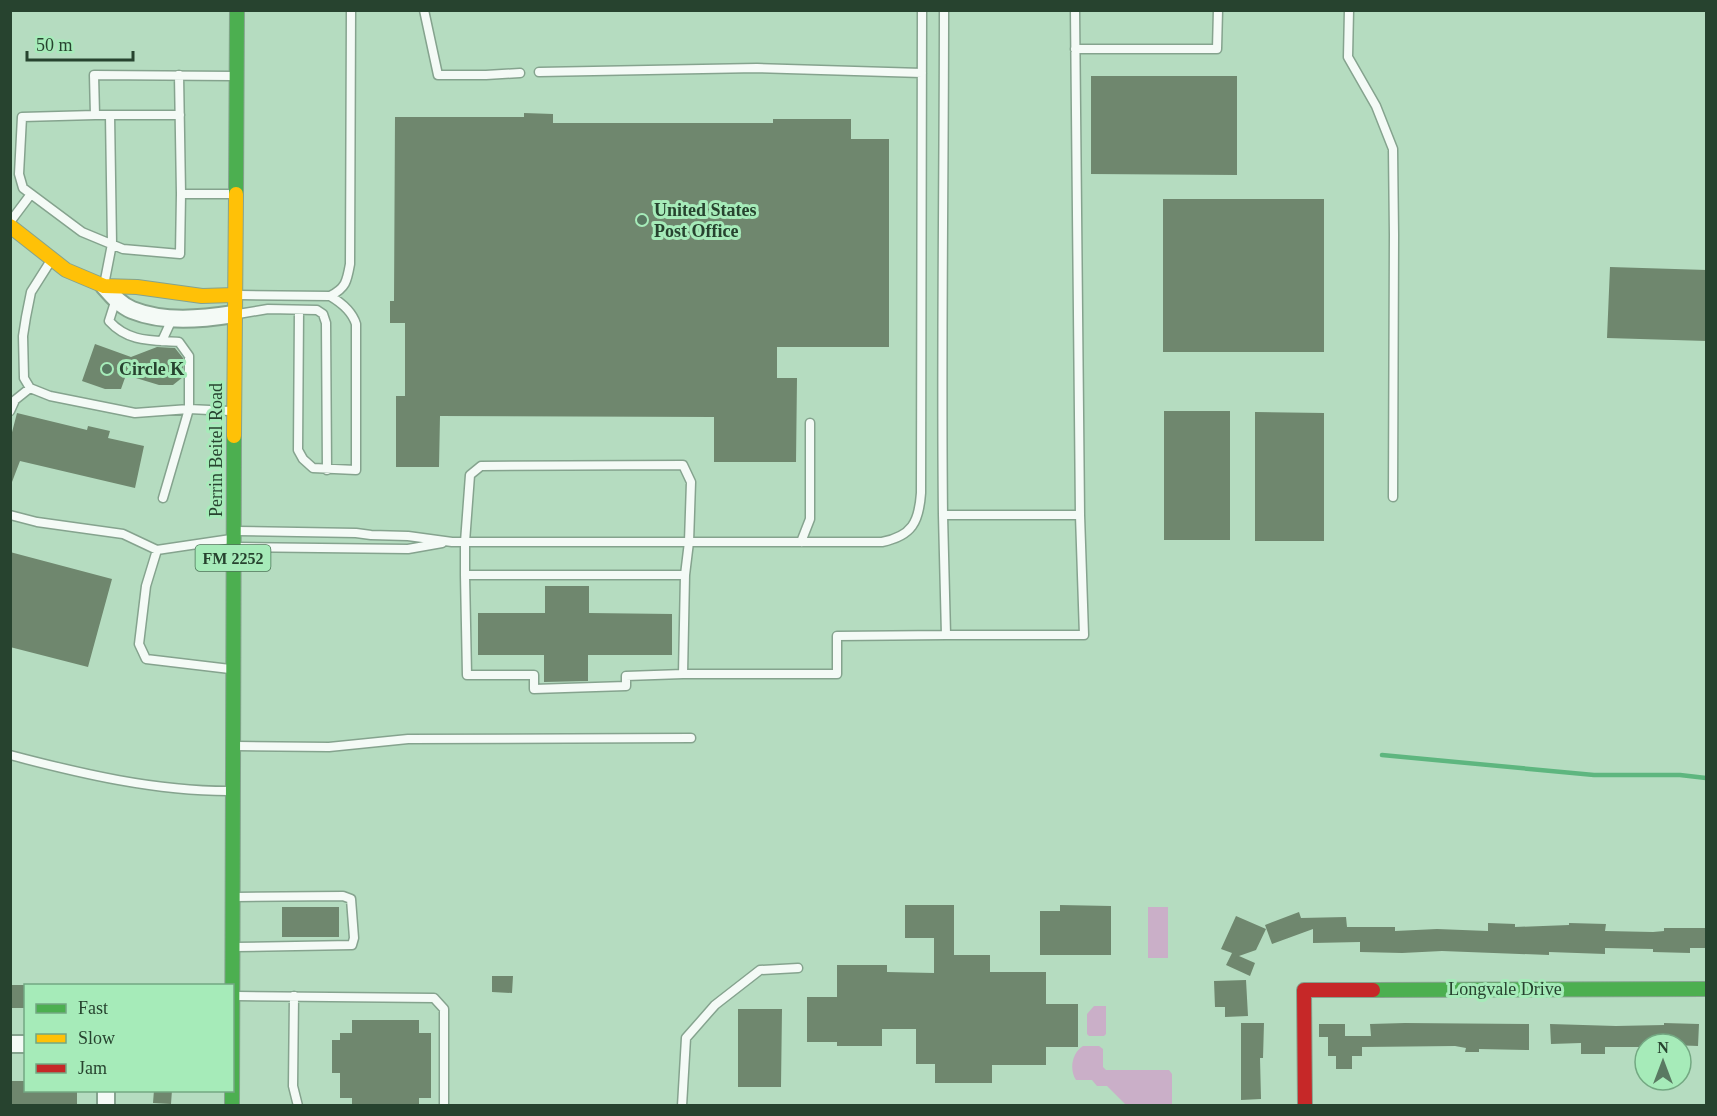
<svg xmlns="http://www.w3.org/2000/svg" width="1717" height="1116" viewBox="0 0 1717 1116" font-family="Georgia,serif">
  <rect width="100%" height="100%" fill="#b5dcc0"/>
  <path fill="#caafc8" d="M1148 907H1168V958H1148Z
    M1094 1006H1106V1034L1104 1036H1089L1087 1034V1014Z
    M1083 1046H1099L1103 1049V1067L1106 1070H1169L1172 1074V1104L1126 1105 1107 1086H1097L1092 1080H1076C1069 1069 1072 1053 1083 1046Z"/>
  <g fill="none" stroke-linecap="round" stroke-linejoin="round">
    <path stroke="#5eb67f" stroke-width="4.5" d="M1382 755 1594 775H1680L1706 778"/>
  </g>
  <path fill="#6f876e" d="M1091 76H1237V175L1091 174Z
    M524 113 553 114V123H773V119H851V139H889V347H777V378H797L796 462H714V417L440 416 439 467H396V396H405V323H390V301H394L395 117H524Z
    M1163 199H1324V352H1163Z
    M1610 267 1707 270V341L1607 338Z
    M95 344 131 357 157 347 175 348 183 358V377L173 385H159L126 375 121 389H105L82 381Z
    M1164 411H1230V540H1164Z
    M1255 412 1324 413V541H1255Z
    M17 413 87 430 88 426 110 431 108 438 144 446 135 488 20 461 12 482H10V440Z
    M10 552 112 579 88 667 10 647Z
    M545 586H589V613L672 614V655H588V681L544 682V655H478V613H545Z
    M905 905H954V955H990V972H1046V1004H1078V1047H1046V1065H992V1083H935V1064H916V1029H882V1046H837V1042H807V997H837V965H887V972L934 973V938H905Z
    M1060 905 1111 906V955H1040V911H1060Z
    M282 907H339V937H282Z
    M1299 912 1301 918 1346 917 1347 927H1395V931L1437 929 1488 931V923L1515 924V927L1569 925V923L1606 924 1605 931 1653 932 1664 931V928H1707V948H1690V953L1653 952V949L1605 948V954L1549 952V955L1442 951 1402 953 1360 952V942L1313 943V929L1272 944 1265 925Z
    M1236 916 1266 929 1256 950 1239 956 1255 963 1250 976 1226 965 1232 953 1221 949Z
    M492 976H513L512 993 492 992Z
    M1246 980 1248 1016 1225 1017V1007H1215L1214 981Z
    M10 985H26V1008H10Z
    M738 1009H782L781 1087H738Z
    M352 1020H419V1033H431V1098H419V1106H352V1098H340V1073H332V1040H340V1033H352Z
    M1241 1023H1264L1263 1058H1260L1261 1099 1241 1100Z
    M1405 1023 1529 1024V1050L1479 1049V1052H1465L1466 1048 1455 1046 1362 1047V1056H1352V1069H1336V1056H1328V1037H1319V1024H1345V1036H1371L1370 1024Z
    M1664 1023 1699 1024 1698 1046 1645 1044V1047H1605V1054H1581V1043L1551 1044 1550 1024 1616 1026 1664 1025Z
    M10 1081H26V1090H77V1106H10Z
    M154 1090H172L171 1104 153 1103Z"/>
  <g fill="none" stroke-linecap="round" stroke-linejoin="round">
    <g stroke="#85a38e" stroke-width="11">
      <path id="lane" d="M424 10 438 75H486L520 73
        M944 10C944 179 941 347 943 515H1080L1075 10
        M1349 10 1348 57 1376 106 1393 149 1394 235 1393 497
        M1075 49H1217L1218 10
        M539 72 757 68 922 73
        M179 75 181 194
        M233 76 94 75 95 115 22 117 19 174 23 188 82 232 123 249 180 254 181 194H233
        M95 115H180
        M10 222 31 194
        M50 262 31 292 26 317 23 336 24 378 30 388 50 396 135 413 189 409 163 498
        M104 285 112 244 110 115
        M240 295 330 296C342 303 352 311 356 324V470L313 468 303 459 298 450 299 310
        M330 296C346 288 347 281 350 264L351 10
        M116 299 109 321C129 343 153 340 179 342L189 356V409L230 411
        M238 314 268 309 317 310 323 314 326 323 327 470
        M162 341 173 317
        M10 411 15 400 30 388
        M10 515 37 522 123 534 157 550 146 586 139 644 146 659 230 669
        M237 531 356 533 371 535 408 536 452 542H882C912 536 919 522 921 493L922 10
        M801 542 810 519V423
        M237 547 408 549 442 543
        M157 550 231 539
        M465 575V542L470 475 481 466 683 465 691 482 689 542 685 575
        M946 635H1084L1080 515
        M683 674 685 575H465L467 675H534V689L626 686V676L683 674H837V636L946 635 943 515
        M237 746 329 747 408 739 691 738
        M10 755C82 774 155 791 228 791
        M236 897 343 896 351 899 354 938 352 945 236 947
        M237 996 434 998 444 1009V1106
        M294 996 293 1086 298 1106
        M682 1106 686 1038 715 1005 760 970 798 968"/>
    </g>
    <g stroke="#85a38e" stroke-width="20">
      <path id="street" d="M104 286C112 295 120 305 132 310 164 323 202 319 234 314
        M10 1044H26
        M106 1106V1090"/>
    </g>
    <g stroke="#85a38e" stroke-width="16">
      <path id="fast" d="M236 194 237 10
        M1373 990 1706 989
        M232 1106 234 436"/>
    </g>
    <g stroke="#85a38e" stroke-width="16">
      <path id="slow" d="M10 226 66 270 104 286 137 287 202 296 234 295
        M234 436 236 194"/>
    </g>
    <g stroke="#85a38e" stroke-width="16">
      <path id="jam" d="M1305 1106 1304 990H1373"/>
    </g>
    <use href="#lane" stroke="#f4faf6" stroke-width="8"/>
    <use href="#street" stroke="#f4faf6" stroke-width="16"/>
    <use href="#fast" stroke="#4caf50" stroke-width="14"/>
    <use href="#slow" stroke="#ffc107" stroke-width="14"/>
    <use href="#jam" stroke="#c62828" stroke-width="14"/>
  </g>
  <g fill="#597962" stroke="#a6ebb9" stroke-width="2">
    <circle cx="642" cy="220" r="6"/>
    <circle cx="107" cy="369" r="6"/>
  </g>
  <g text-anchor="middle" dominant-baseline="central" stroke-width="6" stroke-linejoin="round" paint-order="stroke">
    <rect fill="#a6ebb9" stroke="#4d7558" stroke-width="1.5" x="195.5" y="545" width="75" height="26" rx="4.5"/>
    <g font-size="16" font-weight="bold" fill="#27432f">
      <text x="233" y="558">FM 2252</text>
    </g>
    <g font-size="18" font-weight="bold" fill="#27432f" stroke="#a6ebb9" text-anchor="start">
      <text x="654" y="210">United States<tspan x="654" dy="21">Post Office</tspan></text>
      <text x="119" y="369">Circle K</text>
    </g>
    <g font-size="18" fill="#27432f" stroke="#a6ebb9">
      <text transform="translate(216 450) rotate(-90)">Perrin Beitel Road</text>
      <text x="1505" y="989">Longvale Drive</text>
    </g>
  </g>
  <rect width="1717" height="1116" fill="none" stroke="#27432f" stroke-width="24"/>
  <rect x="24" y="984" width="210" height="108" fill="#a6ebb9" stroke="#73a882" stroke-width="1.5"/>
  <rect x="36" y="1004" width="30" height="9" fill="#4caf50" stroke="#73a882" stroke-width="1.5"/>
  <text x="78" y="1014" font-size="18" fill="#27432f">Fast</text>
  <rect x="36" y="1034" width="30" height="9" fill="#ffc107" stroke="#73a882" stroke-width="1.5"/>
  <text x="78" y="1044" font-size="18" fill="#27432f">Slow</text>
  <rect x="36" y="1064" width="30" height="9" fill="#c62828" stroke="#73a882" stroke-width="1.5"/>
  <text x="78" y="1074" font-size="18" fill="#27432f">Jam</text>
  <g transform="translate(1663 1062)"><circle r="28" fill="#a6ebb9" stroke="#73a882" stroke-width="1.5"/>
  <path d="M0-4.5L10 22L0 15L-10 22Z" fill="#597962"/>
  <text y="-9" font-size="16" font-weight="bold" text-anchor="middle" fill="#27432f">N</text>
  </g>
  <path d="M27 51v9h106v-9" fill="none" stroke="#27432f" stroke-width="3"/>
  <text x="36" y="51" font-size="18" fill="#27432f" stroke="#a6ebb9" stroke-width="4.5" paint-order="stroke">50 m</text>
</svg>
